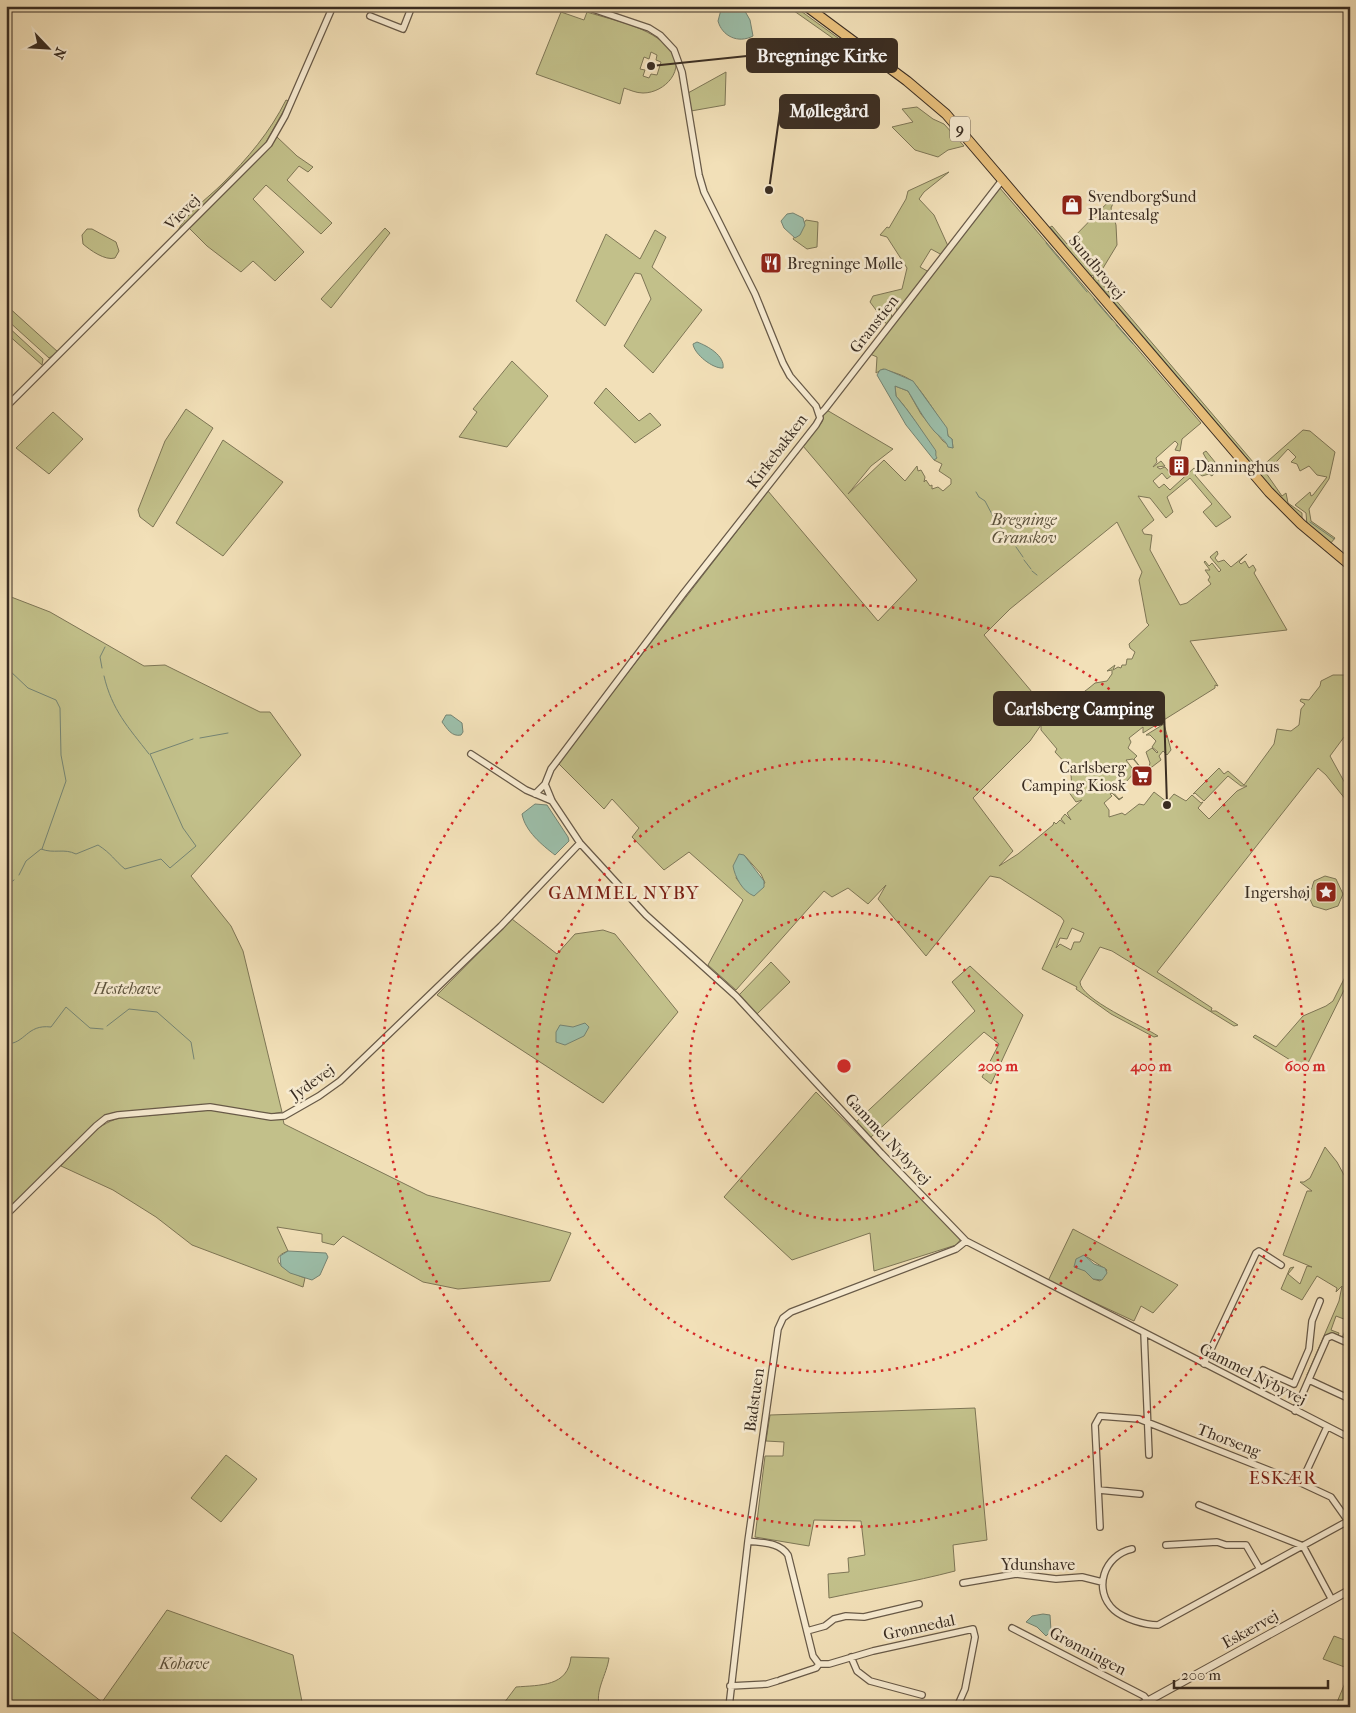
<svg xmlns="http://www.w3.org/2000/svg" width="1356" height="1713" viewBox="0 0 1356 1713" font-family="'IM FELL French Canon',serif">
  <rect width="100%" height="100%" fill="#f2e0b8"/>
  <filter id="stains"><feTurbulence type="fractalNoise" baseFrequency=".004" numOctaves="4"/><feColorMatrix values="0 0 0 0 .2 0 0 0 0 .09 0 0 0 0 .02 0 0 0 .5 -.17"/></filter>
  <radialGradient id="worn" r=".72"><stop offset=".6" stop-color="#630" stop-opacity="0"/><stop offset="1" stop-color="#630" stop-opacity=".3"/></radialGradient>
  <path fill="#c2c08a" stroke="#7e7656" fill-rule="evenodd" d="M787 6H794L878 67V70Z
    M561 12 584 20 587 12C615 21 649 26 670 49 687 69 665 93 643 93 636 93 630 90 624 88L620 104 536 74ZM651 52 657 55 656 60 661 62 657 75 651 74 649 78 643 76 645 70 640 69 644 57 649 59Z
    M726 72 725 105 691 111 688 93Z
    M286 100 289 101 265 144 177 232C187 212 207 199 222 184 248 158 270 132 286 100Z
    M917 107 933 119 944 124 964 146 948 150 938 157 915 150 892 127 913 122 902 109Z
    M277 137 297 156 313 167 308 172 299 166 287 180 332 223 321 234 266 185 253 199 304 252 275 281 253 261 241 272 207 246 189 228Z
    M949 172 924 192 919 199 934 215 948 246 942 255 931 249 920 267 929 272 897 313 896 300 889 305 892 318 888 326 870 302 873 296 902 289 907 268 887 237 880 235 887 227 889 228 906 199 908 191Z
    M999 187 1201 423 1182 439 1180 451 1175 450 1178 444 1175 441 1156 458 1157 462 1153 467 1161 461 1165 466 1157 467 1160 469 1165 467 1172 475 1167 479 1162 473 1153 481 1159 488 1164 484 1170 490 1194 468 1201 473 1209 471 1211 467 1203 453 1206 451 1215 462 1217 469 1212 476 1209 474 1202 476 1197 472 1195 475 1231 517 1216 527 1203 512 1212 504 1190 478 1167 497 1173 512 1166 518 1150 498 1138 496 1154 520 1142 530 1144 534 1152 535 1150 550 1180 605 1187 603 1211 584 1208 580 1210 577 1205 570H1210L1204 562 1205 561 1209 566 1212 563 1219 572 1221 570 1210 557 1217 551 1218 554 1215 558 1218 562 1224 560 1231 567 1247 554 1239 562 1241 564 1245 561 1249 568 1253 565 1256 570 1254 573 1287 630 1190 641 1218 686 1215 685V688L1143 733V727L1129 738 1131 742 1128 748 1137 756 1134 759 1141 768 1133 759 1126 760 1135 772 1116 793 1111 790 1119 799 1123 797 1119 800 1112 793 1110 794 1112 796 1104 803 1109 810V817L1122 813 1125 815 1139 804 1144 805 1154 792 1167 802 1174 794 1186 801 1192 795 1201 803 1203 802 1198 808 1209 819 1237 791 1247 786H1241L1228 776 1204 801 1195 793 1193 794 1219 768 1224 774 1228 771 1244 785 1274 744 1277 729 1291 731 1299 725 1301 709 1305 704 1300 701 1301 699 1309 700 1320 686 1321 681 1333 675H1345L1350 662V729L1330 756 1346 785 1349 798 1346 800 1326 775 1318 768 1157 972 1212 1008 1211 1011H1216L1238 1025 1234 1026 1112 951 1100 947 1080 982C1080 999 1143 1026 1158 1036L1154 1037 1111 1014 1076 989 1077 987 1042 969 1064 921 1061 917 1000 878 990 876 926 956 878 899 886 885 868 904 848 888 832 897 824 891 736 990 708 965 743 900 689 852 664 870 632 837 639 828 612 799 604 809 558 763 768 491 878 621 917 580 803 446 822 422 825 409 893 449 871 466 848 494 884 460 905 481 917 466 918 471 921 470 925 477 924 482 926 480 930 486 932 485V489L938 487 943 491 951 484V479L939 471 942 464 934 460 936 458C926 438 912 414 896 396L895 386 908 391 921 414 943 441 953 448 952 439 948 436C948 429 919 387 912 381 904 375 892 372 883 369L876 373 877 357 870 354ZM1117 522 1142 572 1139 580 1147 623 1149 625 1129 644 1130 648 1135 652 1132 659H1127L1126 665H1122L1121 668 1118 667 1113 670 1115 665 1107 671 1112 670V674L1107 681 1095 683C1085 692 1071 700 1060 712L1045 709 1042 693 1039 696 1032 692 984 635 1010 609ZM1041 725V730L1057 749 1055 752 1070 768 1067 772 1071 775 1072 788 1068 791 1076 802 1082 800 1067 813 1071 820 1065 814 1061 819 1065 824 1060 820 1056 824 1054 822 1053 825 1018 854 999 866 1013 851 973 798 1030 741ZM744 855 761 874 765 883 747 891 736 878ZM1072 928 1084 933 1080 942H1074L1071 950 1060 944 1056 948 1060 938 1067 939Z
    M1118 192 1111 208 1116 225 1117 245 1097 278 1259 469 1303 430 1310 431 1335 452 1329 479 1309 509 1311 521 1335 538 1330 544 1307 525 1306 513 1295 505 1310 492 1311 496 1313 495 1327 477 1317 475 1309 466 1300 471 1297 464 1291 462 1296 457 1288 449 1266 473 1282 496 1286 493 1288 503 1302 513V520L1262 479 1093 279 1094 276 1090 275 1049 228 1052 226 1067 244Z
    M806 220 818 222 817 247 807 249 793 239Z
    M385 228 390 233 331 308 321 299Z
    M87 229H92L116 242 119 251 115 258C105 261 90 250 83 244L82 235Z
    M655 230 666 237 652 267 702 310 653 373 624 346 651 299 641 274 635 273 605 326 576 301 606 234 640 259Z
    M6 305 58 352 49 358 6 319Z
    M6 325 43 359 42 365 6 333Z
    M512 361 548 396 507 447 459 437 477 412 473 409Z
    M606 388 639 421 650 413 661 425 635 443 594 403Z
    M186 409 213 428 153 527 140 517 138 510 165 441Z
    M53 412 83 439 49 474 16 448Z
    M223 440 283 482 223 556 176 523Z
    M6 595 50 612 144 666 165 665 260 712H270L301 755 191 876 231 926 243 951 282 1112 272 1114 209 1105 112 1113 95 1124 6 1211Z
    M1164 724 1171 750 1167 755 1163 751 1159 756 1161 760 1148 770 1150 763 1146 752 1152 748 1157 753 1158 752 1152 747 1156 741 1150 735H1146Z
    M1325 876 1336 879 1343 894 1338 906 1326 910 1313 906 1309 897 1314 881Z
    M512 919 557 954 575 934 603 930 615 934 678 1012 603 1103 437 995Z
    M771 962 790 982 757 1014 739 995Z
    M970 966 1023 1015 991 1084 982 1077 999 1044 984 1032 871 1137 856 1122 975 1011 952 982Z
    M1350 967V978L1308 1063 1307 1069 1303 1070 1295 1063 1253 1037 1255 1035 1276 1047 1303 1016 1326 1006 1333 1001Z
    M816 1092 961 1239 956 1245 874 1271 870 1233 792 1260 724 1197Z
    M211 1110 283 1119 284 1124 427 1195 571 1233 550 1281 458 1289 423 1282 343 1236 334 1245 322 1242V1234L277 1227 288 1251C261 1261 296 1275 305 1278L303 1287 192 1245 156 1217 113 1190 61 1166C75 1146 96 1125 119 1118Z
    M1325 1147 1337 1162 1350 1186V1281L1344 1294 1345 1301 1350 1304V1328L1346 1336 1350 1338V1341L1342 1338 1349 1321 1336 1316 1331 1330 1339 1333 1338 1336 1332 1334 1307 1375 1339 1301 1342 1286 1336 1292 1337 1288 1317 1276 1302 1300 1281 1289 1290 1268 1294 1267 1288 1274 1300 1284 1307 1266 1312 1267 1283 1255 1307 1191H1312L1300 1182H1304L1310 1178Z
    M1073 1229 1178 1285 1153 1313 1141 1306 1134 1321 1048 1281ZM1087 1257 1107 1270 1100 1281 1093 1279 1085 1271Z
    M975 1408 987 1540 953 1545 955 1571C913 1582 871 1589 829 1598L828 1574 849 1572 848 1558 865 1555 861 1521 814 1520 809 1546 755 1537 765 1456H783L784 1442 766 1441 770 1415Z
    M226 1455 257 1479 221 1522 191 1498Z
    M167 1610 293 1655 303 1707H6V1627L102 1702Z
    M1334 1636 1350 1642V1669L1323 1659Z
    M571 1657 609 1658C607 1674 594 1692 600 1707H501L516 1687C540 1685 568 1687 571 1657Z
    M1350 1671V1707H1335Z"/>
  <path fill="#9cbea9" stroke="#758473" d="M722 6H742L750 20 753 36C738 44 722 36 718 21Z
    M793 213 803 218 805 225 800 235 795 238 784 228 781 221 787 214Z
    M697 342C708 346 725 356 723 368 713 369 694 354 693 344Z
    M885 369 913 381 947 428 948 436 952 439 953 448 948 447C947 442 939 436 934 431 923 418 916 404 908 391L895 386 896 396C910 412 922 431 934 448 938 453 934 453 937 458L934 460 906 425 877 375 880 370Z
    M446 715H451L462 723 463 732 461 735C452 737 447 729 442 722Z
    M535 804 547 805 568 837 569 841 555 855C542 845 525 831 522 814Z
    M739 854 744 855 764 881V887L754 896C742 891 735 877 733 866Z
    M585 1023 589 1027 584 1036 565 1045 556 1042V1032L560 1025 573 1027Z
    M288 1251 326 1253 328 1257 320 1275 312 1280 290 1273 281 1266 280 1256Z
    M1084 1255 1094 1264 1105 1268 1107 1273 1102 1280 1093 1279 1085 1271 1074 1267 1076 1259Z
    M1043 1614 1050 1615 1051 1631 1046 1636 1037 1627 1026 1622 1032 1616Z"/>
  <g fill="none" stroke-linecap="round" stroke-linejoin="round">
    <path stroke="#758473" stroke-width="1" d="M1050 227 1065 245
      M1046 243 1087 292
      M1097 282 1256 469
      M1094 299 1112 320
      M1116 325 1133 344
      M976 492 979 497
      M979 497 985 501 995 520
      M996 522 1004 531
      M1310 522 1334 539
      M1006 533 1015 544
      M1016 547 1023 557
      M1024 560 1031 569
      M1032 571 1037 575
      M6 663 9 670 28 688 56 700 60 708 61 755 66 781 42 849
      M102 668 100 657 105 647
      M104 676C112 710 128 727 149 754
      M200 738 228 733
      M19 875 26 861 41 849C54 854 64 848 76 854L98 845C112 854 114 860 125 869L161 859 170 868 196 846 183 828 150 754 193 739
      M6 882 10 883 14 880
      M107 1026 129 1009 157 1012 191 1042 194 1059
      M6 1044C26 1044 26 1024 51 1027L66 1007 90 1028 103 1029"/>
    <g stroke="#685a48" stroke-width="8">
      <path id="minor" d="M584 6 649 28 660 35 674 50 682 72 699 175 704 192 755 294 783 363 790 376 816 406 820 418 816 425 683 594 551 769 545 784 552 801 580 843 646 915 736 996 881 1153 966 1241 1350 1438
        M370 16 403 29 412 6
        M6 407 269 144 285 116 333 6
        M820 414 825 409 1003 179
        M471 754 526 790 552 801
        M535 794 545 784
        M6 1215 96 1126 106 1118 118 1115 210 1107 271 1117 284 1116 319 1096 340 1081 501 926 580 843
        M1144 1333 1149 1455
        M1204 1364 1256 1253 1259 1251 1281 1265
        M1263 1370 1294 1384 1309 1349 1312 1321 1320 1301
        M1309 1380 1350 1399
        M1295 1411 1327 1338 1332 1336 1350 1344
        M1301 1483 1331 1497 1348 1521 1350 1520
        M1099 1490 1140 1494
        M1199 1505 1303 1546 1332 1600
        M1100 1527 1095 1425 1100 1416 1139 1419 1301 1483 1327 1427
        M748 1541C763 1543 779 1542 788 1555L813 1656 819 1664H829L873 1651 973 1629 975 1637 965 1689 957 1707
        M1166 1545 1217 1542 1226 1545H1246L1260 1569
        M1132 1549C1104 1555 1092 1590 1114 1610 1124 1619 1145 1625 1158 1625L1348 1521
        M963 1583 1016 1574 1056 1579 1082 1577 1102 1582
        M1012 1628 1144 1696 1148 1701
        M807 1631 825 1626 834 1619 846 1616 864 1617 919 1604
        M851 1657 857 1671 870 1681 922 1695
        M780 1680 816 1668 819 1664
        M730 1686 767 1684 777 1681
        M729 1707 748 1541 778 1329 783 1318 791 1312 956 1249 966 1241"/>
    </g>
    <g stroke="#685a48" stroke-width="9">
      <path id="tertiary" d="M1137 1707 1350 1590"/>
    </g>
    <g stroke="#3a2d22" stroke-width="11">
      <path id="primary" d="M806 6 907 81 946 114 1269 492 1301 524 1350 565"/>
    </g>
    <use href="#minor" stroke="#f7ebd1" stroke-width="5.5"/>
    <use href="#tertiary" stroke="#f7ebd1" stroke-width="7"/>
    <use href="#primary" stroke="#e9c07c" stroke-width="9"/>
  </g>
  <g fill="none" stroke="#d62828" stroke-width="2.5" stroke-dasharray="2.5 5">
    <circle cx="844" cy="1066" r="154"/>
    <circle cx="844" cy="1066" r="307"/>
    <circle cx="844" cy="1066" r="461"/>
  </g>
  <defs>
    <g id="shop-square" transform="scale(1.125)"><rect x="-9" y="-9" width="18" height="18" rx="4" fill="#8f2418" stroke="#f7ebd1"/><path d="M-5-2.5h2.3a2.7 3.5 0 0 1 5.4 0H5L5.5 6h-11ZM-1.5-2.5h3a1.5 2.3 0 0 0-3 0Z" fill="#fff"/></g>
    <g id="restaurant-square" transform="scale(1.125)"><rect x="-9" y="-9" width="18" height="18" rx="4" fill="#8f2418" stroke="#f7ebd1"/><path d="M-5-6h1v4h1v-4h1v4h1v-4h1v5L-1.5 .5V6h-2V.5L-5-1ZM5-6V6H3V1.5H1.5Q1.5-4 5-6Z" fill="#fff"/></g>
    <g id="building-square" transform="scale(1.125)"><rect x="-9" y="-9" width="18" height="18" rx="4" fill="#8f2418" stroke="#f7ebd1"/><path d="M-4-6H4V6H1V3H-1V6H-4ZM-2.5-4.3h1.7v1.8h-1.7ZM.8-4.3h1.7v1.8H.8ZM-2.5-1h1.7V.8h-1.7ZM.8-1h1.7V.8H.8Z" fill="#fff"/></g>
    <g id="supermarket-square" transform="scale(1.125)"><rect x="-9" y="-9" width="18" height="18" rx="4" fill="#8f2418" stroke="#f7ebd1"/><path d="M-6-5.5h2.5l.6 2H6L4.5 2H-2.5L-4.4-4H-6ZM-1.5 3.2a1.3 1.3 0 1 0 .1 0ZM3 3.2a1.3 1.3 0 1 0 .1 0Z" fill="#fff"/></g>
    <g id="sight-square" transform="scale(1.125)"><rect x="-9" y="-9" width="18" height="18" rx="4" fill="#8f2418" stroke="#f7ebd1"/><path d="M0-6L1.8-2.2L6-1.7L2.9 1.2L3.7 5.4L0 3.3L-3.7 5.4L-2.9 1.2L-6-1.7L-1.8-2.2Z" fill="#fff"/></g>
  </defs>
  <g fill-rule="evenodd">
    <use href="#shop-square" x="1072" y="205"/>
    <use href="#restaurant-square" x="771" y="263"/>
    <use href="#building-square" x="1179" y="466"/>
    <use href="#supermarket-square" x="1142" y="776"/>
    <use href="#sight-square" x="1326" y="892"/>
  </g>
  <g text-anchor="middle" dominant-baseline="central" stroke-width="5" stroke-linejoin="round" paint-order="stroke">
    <rect fill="#f7ebd1" stroke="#736656" stroke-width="1" x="950" y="116.5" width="20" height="25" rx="4"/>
    <g font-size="15" font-weight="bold" fill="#3a2d22">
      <text x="960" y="129">9</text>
    </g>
    <g font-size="16" fill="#3a2d22" stroke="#f7ebd1" text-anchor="start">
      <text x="1088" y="196">SvendborgSund<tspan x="1088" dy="18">Plantesalg</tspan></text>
      <text x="787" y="263">Bregninge Mølle</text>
      <text x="1195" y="466">Danninghus</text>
      <text x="1126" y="767" text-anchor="end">Carlsberg<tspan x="1126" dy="18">Camping Kiosk</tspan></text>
      <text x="1310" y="892" text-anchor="end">Ingershøj</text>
    </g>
    <g font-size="16" fill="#3a2d22" stroke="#f7ebd1">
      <text transform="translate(182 212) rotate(-45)">Vievej</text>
      <text transform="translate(1097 267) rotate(50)">Sundbrovej</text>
      <text transform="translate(874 324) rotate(-52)">Granstien</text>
      <text transform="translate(777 451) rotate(-53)">Kirkebakken</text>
      <text transform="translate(312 1082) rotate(-35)">Jydevej</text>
      <text transform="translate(888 1139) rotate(47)">Gammel Nybyvej</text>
      <text transform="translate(1253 1374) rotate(27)">Gammel Nybyvej</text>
      <text transform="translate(754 1400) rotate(-82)">Badstuen</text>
      <text transform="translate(1229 1440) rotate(21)">Thorseng</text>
      <text x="1038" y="1564">Ydunshave</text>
      <text transform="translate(919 1627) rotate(-12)">Grønnedal</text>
      <text transform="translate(1250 1629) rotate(-29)">Eskærvej</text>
      <text transform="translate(1088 1651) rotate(28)">Grønningen</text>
    </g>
    <g font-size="16" font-style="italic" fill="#5c523c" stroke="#f7ebd1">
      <text x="1024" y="519">Bregninge<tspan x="1024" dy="18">Granskov</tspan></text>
      <text x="127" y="988">Hestehave</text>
      <text x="184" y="1663">Kohave</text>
    </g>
    <g font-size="18" letter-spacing="1" fill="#7a1f14" stroke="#f7ebd1">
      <text x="1283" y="1478">ESKÆR</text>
    </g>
    <g font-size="19" letter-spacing="1" fill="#7a1f14" stroke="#f7ebd1">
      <text x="624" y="893">GAMMEL NYBY</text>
    </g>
  </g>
  <circle cx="844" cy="1066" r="8" fill="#d62828" stroke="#f7ebd1" stroke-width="2.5"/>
  <g font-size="15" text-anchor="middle" font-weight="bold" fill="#d62828" stroke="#f7ebd1" stroke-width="5" stroke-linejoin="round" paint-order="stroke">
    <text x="998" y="1071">200 m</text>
    <text x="1151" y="1071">400 m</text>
    <text x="1305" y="1071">600 m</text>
  </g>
  <path fill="none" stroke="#3a2d22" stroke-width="2" d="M651 66L747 56M769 190L780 111M1167 805L1164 709"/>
  <g fill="#3a2d22" stroke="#f7ebd1" stroke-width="2">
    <circle cx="651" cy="66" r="5"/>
    <circle cx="769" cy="190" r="5"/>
    <circle cx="1167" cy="805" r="5"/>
  </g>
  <g fill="#3a2d22" stroke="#3a2d22" stroke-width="2">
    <rect x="747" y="39" width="150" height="33" rx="5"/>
    <rect x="780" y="95" width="99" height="33" rx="5"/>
    <rect x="994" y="692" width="170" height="33" rx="5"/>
  </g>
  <g font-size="18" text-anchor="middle" font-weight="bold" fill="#fff">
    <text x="822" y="62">Bregninge Kirke</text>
    <text x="829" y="117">Møllegård</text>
    <text x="1079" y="715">Carlsberg Camping</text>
  </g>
  <rect width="1356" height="1713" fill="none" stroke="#f2e0b8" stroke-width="25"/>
  <rect x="8" y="8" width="1341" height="1698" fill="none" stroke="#3a2d22" stroke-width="2.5"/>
  <rect x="12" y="12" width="1331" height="1688" fill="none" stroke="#3a2d22"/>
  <g transform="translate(48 48) rotate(115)" stroke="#f7ebd1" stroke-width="4" paint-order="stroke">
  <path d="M0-4L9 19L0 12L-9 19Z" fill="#3a2d22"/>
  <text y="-8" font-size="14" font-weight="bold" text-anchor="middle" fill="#3a2d22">N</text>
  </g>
  <path d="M1174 1680v8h154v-8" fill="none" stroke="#3a2d22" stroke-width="2.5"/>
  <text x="1181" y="1680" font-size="15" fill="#3a2d22" stroke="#f7ebd1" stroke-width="4" paint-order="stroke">200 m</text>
  <rect width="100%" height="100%" filter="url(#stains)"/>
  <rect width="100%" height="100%" fill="url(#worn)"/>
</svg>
